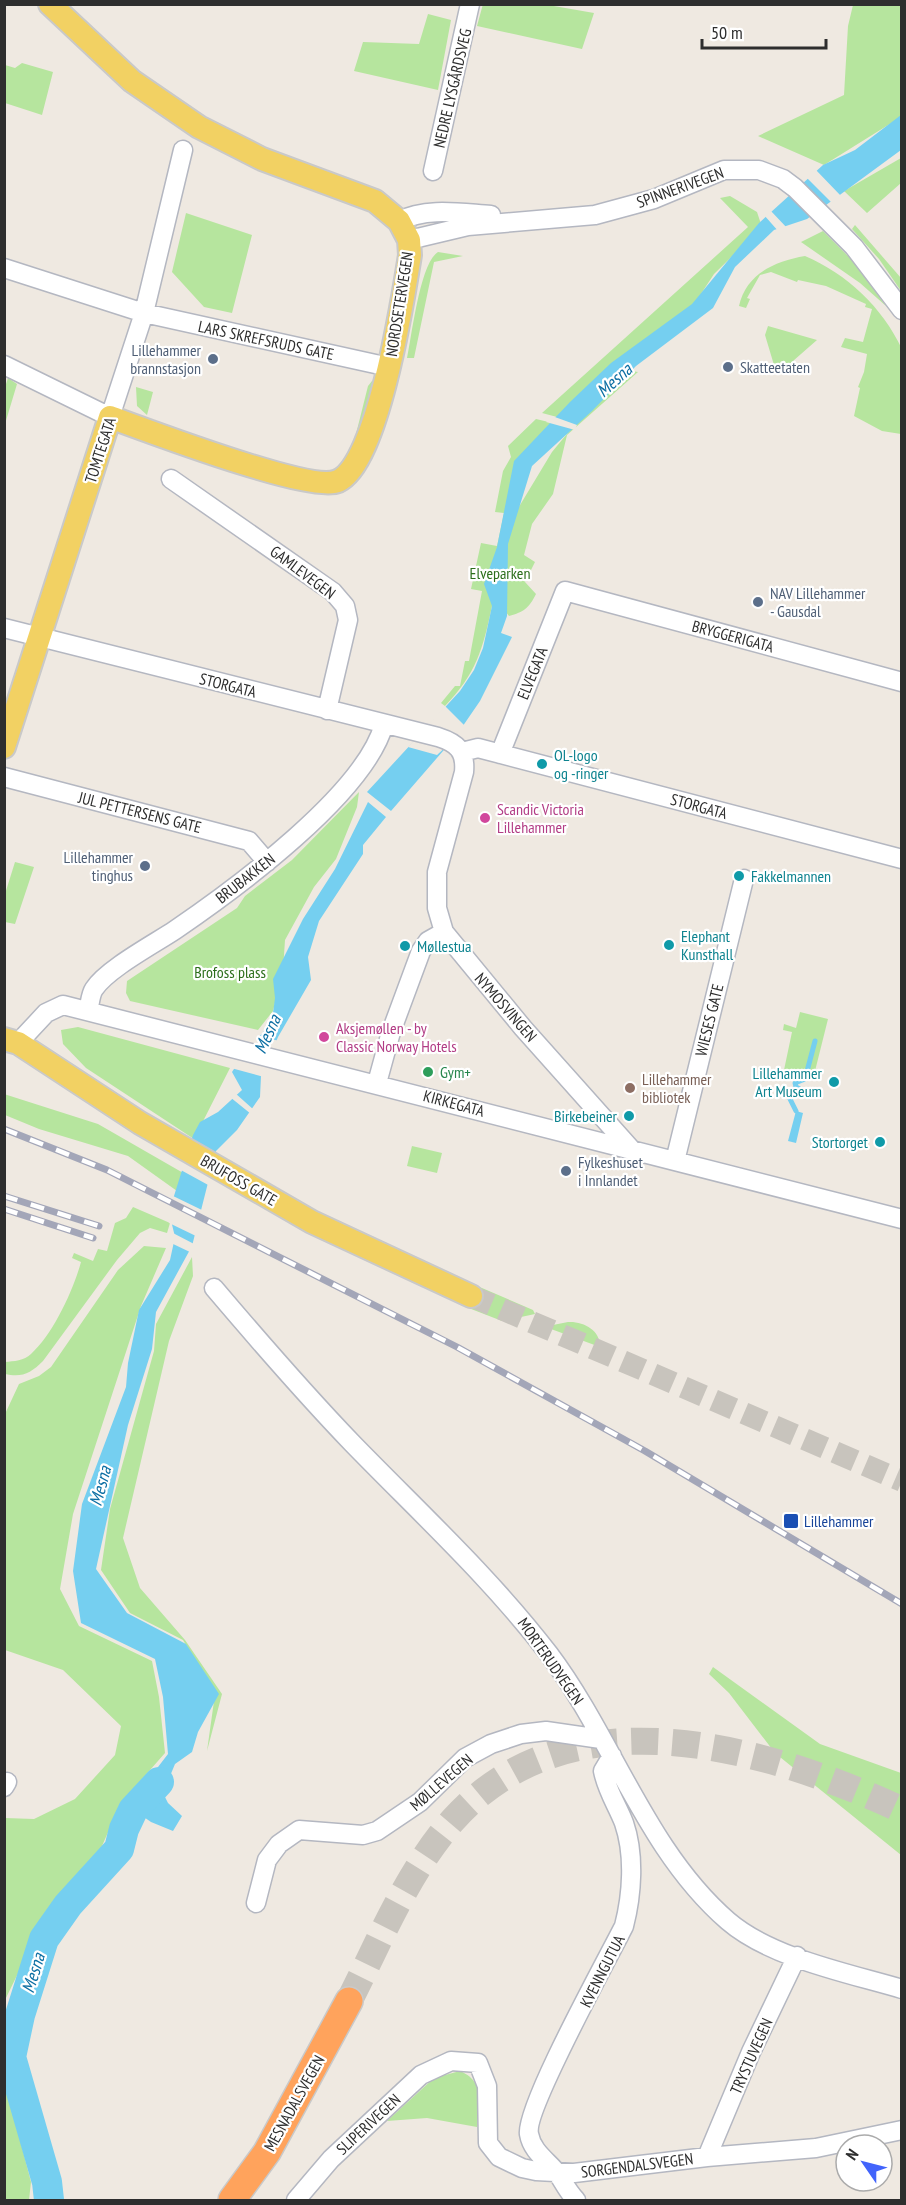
<svg xmlns="http://www.w3.org/2000/svg" width="906" height="2205" viewBox="0 0 906 2205" font-family="'PT Sans Narrow',sans-serif">
  <rect width="100%" height="100%" fill="#efe9e1"/>
  <path fill="#b6e59e" d="M483 4 548 5 594 13 582 49 477 26Z
    M853 5H901V117L824 165 758 136 844 95 848 26Z
    M428 14 451 20 438 90 354 71 363 42 419 44Z
    M22 63 53 72 42 115 5 103V65L15 68Z
    M901 158V183L867 213 844 191Z
    M730 196 757 212 762 227 714 274 693 306 557 417 542 413 748 227 720 198Z
    M186 213 252 235 232 313 204 307 172 272Z
    M855 225 901 278V291L879 259 852 229Z
    M823 231 854 262 886 306 860 283 801 242Z
    M438 252 463 256 434 262 414 358H407C412 335 420 263 438 252Z
    M805 256C847 274 882 307 902 349L901 434 882 431 854 416 860 388 858 387 864 372 867 354 841 347 845 338 863 342 872 309 865 307 866 304 826 286 798 280 797 282 771 272 760 275 747 298 750 299 746 308 739 306C746 274 775 261 805 256Z
    M768 326 817 340 777 375 765 335Z
    M632 371 638 372 567 435 553 494 532 524 524 555 535 562 525 582 536 594C529 608 524 612 509 616L498 602 492 606C483 649 476 674 445 706L441 703 455 686H460L465 661H469L482 591 471 589 481 543 497 546 504 513 495 512 503 471 511 457 508 446 536 419 557 424 525 465 511 520 552 452 576 423Z
    M8 378 17 384 5 424V387Z
    M372 381H376L359 435 356 434 368 386Z
    M136 387 153 392 147 415 137 406Z
    M359 792 357 807 336 859 314 887 285 940 283 970 273 1011 258 1030 130 1001 126 993 127 981 237 908 245 896 292 860Z
    M15 862 34 867 15 924 5 922V894Z
    M800 1012 828 1019 813 1079 784 1070 792 1032 783 1030 784 1024 796 1028Z
    M78 1027 230 1068 194 1139 86 1068 63 1044 61 1030Z
    M4 1094 98 1124 185 1174 184 1196 128 1156 39 1129 5 1115Z
    M412 1146 442 1153 437 1173 407 1166Z
    M133 1207 170 1223 167 1233 150 1228 140 1233 117 1260 43 1361C31 1373 22 1378 5 1374V1362C14 1361 24 1361 31 1354 53 1334 73 1291 81 1262L72 1258 74 1253 93 1261 98 1249 107 1251 115 1223 126 1218Z
    M144 1246 166 1248 141 1306 73 1514 60 1589 79 1626 152 1661 159 1697 165 1753 121 1803 94 1864 42 1924 5 2000V1818L34 1819 75 1799 115 1755 121 1726 63 1670 5 1650V1414L19 1384 39 1376 51 1367 118 1270Z
    M192 1257 193 1276 169 1341 123 1538 140 1588 185 1640 222 1694 207 1751 215 1694 183 1640 130 1613 101 1570 110 1509 154 1351 156 1324Z
    M475 1285 533 1310 535 1314 502 1321 466 1307 476 1289Z
    M568 1322C584 1321 601 1331 600 1347L551 1329 553 1325Z
    M713 1667 820 1744 901 1773V1855L775 1753 729 1693 709 1674Z
    M460 2071C486 2082 478 2103 477 2127L427 2118 387 2121 434 2078Z
    M5 2082 31 2182 29 2200H5Z"/>
  <path fill="#75cff0" d="M901 115V150L807 219 774 230 735 267 713 308 636 366 592 411 532 466 508 544 507 616 501 633 512 637 480 701 456 736 391 811 367 792 460 691 474 670 483 648 492 606 484 584 497 547 514 461 570 402 611 363 692 304 759 223 823 165 855 150Z
    M368 802 386 817 363 845V854L319 921 308 957 311 980 278 1037 261 1076 260 1097 237 1130 216 1151 192 1246 156 1312 152 1349 128 1425 96 1569 127 1613 186 1644 219 1694 198 1732 192 1752 175 1764 163 1793 168 1803 182 1816 173 1831 151 1822 128 1806 168 1754 163 1697 155 1659 81 1623 73 1571 82 1504 126 1387 128 1363 139 1310 170 1260 175 1237 169 1212 193 1135 200 1122 218 1112 242 1090 232 1072 249 1046 263 1033 273 1013 275 998 273 979 303 919 335 869Z
    M796 1111 803 1113 796 1143 788 1141Z"/>
  <path fill="#efe9e1" d="M815 169 841 196 832 203 806 177Z
    M770 210 788 229 779 232 764 215Z
    M552 416 577 425 575 430 546 422Z
    M445 706 466 727 463 731 437 755 408 747Z
    M257 1035 279 1041 264 1077 231 1068 246 1044Z
    M235 1093 254 1110 251 1114 230 1097Z
    M189 1137 219 1154 210 1186 179 1169Z
    M171 1195 204 1211 198 1237 169 1223 166 1211Z
    M171 1232 196 1245 192 1253 171 1243Z"/>
  <g fill="none" stroke-linecap="round" stroke-linejoin="round">
    <path stroke="#75cff0" stroke-width="5" d="M796 1111 789 1097 803 1091 796 1087 795 1083 805 1079 815 1041"/>
    <path stroke="#75cff0" stroke-width="30" d="M49 2200 47 2182 11 2057 20 2015 44 1939 68 1905 119 1849 124 1829 133 1810 159 1782"/>
    <path stroke="#c8c4bd" stroke-width="22" stroke-dasharray="22 11" stroke-linecap="butt" d="M471 1296 902 1481"/>
    <path stroke="#c8c4bd" stroke-width="27" stroke-dasharray="27 14" stroke-linecap="butt" d="M349 2001C380 1940 408 1871 453 1820 570 1689 765 1747 902 1810"/>
    <g stroke="#b4b7c1" stroke-width="21">
      <path id="minor" d="M433 171 470 4
        M399 221C427 207 460 213 491 215
        M409 240 468 226 595 215 654 199 724 170H759L783 179 795 188 854 247 902 310
        M4 268 144 313 389 367
        M4 365 110 417 144 313 183 150
        M171 479 333 592 345 606 348 620 327 710
        M4 628 438 737C457 743 466 751 464 772L437 872V908L444 932 523 1028 631 1149
        M462 752 478 748 902 859
        M500 754 565 591 902 682
        M4 777 249 841 267 862
        M88 1011C90 1005 90 995 94 989 107 969 154 944 175 930 235 889 365 794 384 724
        M18 1043 46 1013 63 1005 902 1219
        M377 1083 391 1032 421 951 428 941 444 932
        M675 1161 744 879
        M214 1288C259 1341 304 1393 352 1443 419 1512 490 1577 549 1654 613 1739 646 1850 728 1921 771 1958 848 1973 902 1989
        M4 1787 7 1782
        M256 1903 267 1860 279 1844 299 1830 363 1835 377 1831 420 1802 465 1758 491 1744 521 1734 546 1731 601 1739
        M707 2157 751 2052 797 1956
        M296 2200 331 2159 421 2075 451 2061 478 2063 487 2086 488 2143 499 2157 522 2168 536 2171 574 2173 707 2157 816 2148 902 2130
        M576 2200C568 2192 564 2183 558 2174 548 2161 532 2152 529 2134 524 2110 608 1958 624 1926 632 1895 635 1855 624 1823 617 1805 607 1791 603 1771L612 1756"/>
    </g>
    <g stroke="#c9c9c9" stroke-width="26">
      <path id="major" d="M4 747 110 417C146 430 311 493 338 481 378 463 403 299 410 255L409 240 399 221 375 201 262 159 199 127 132 81 50 4
        M4 1039 18 1043 140 1123 312 1222 471 1296"/>
    </g>
    <g stroke="#c9c9c9" stroke-width="30">
      <path id="highway" d="M232 2200 267 2152 349 2001"/>
    </g>
    <use href="#minor" stroke="#fff" stroke-width="18"/>
    <use href="#major" stroke="#f2d163" stroke-width="22"/>
    <use href="#highway" stroke="#ffa35c" stroke-width="27"/>
    <g stroke="#a3a6b8" stroke-width="7">
      <path id="rail" d="M4 1129 107 1170 457 1347 645 1451 902 1604
        M4 1196 99 1226
        M4 1209 93 1238"/>
    </g>
    <use href="#rail" stroke="#fff" stroke-width="4.5" stroke-dasharray="14" stroke-linecap="butt"/>
  </g>
  <g fill="#5c6f8a" stroke="#fff" stroke-width="2">
    <circle cx="213" cy="359" r="6"/>
    <circle cx="728" cy="367" r="6"/>
    <circle cx="758" cy="602" r="6"/>
    <circle cx="145" cy="866" r="6"/>
    <circle cx="566" cy="1171" r="6"/>
  </g>
  <g fill="#0f9aa8" stroke="#fff" stroke-width="2">
    <circle cx="542" cy="764" r="6"/>
    <circle cx="739" cy="876" r="6"/>
    <circle cx="669" cy="945" r="6"/>
    <circle cx="405" cy="946" r="6"/>
    <circle cx="834" cy="1082" r="6"/>
    <circle cx="629" cy="1116" r="6"/>
    <circle cx="880" cy="1142" r="6"/>
  </g>
  <g fill="#d1479c" stroke="#fff" stroke-width="2">
    <circle cx="485" cy="818" r="6"/>
    <circle cx="324" cy="1037" r="6"/>
  </g>
  <circle fill="#2e9e5b" stroke="#fff" stroke-width="2" cx="428" cy="1072" r="6"/>
  <circle fill="#8d6e63" stroke="#fff" stroke-width="2" cx="630" cy="1088" r="6"/>
  <rect fill="#1a4fb4" stroke="#fff" stroke-width="2" x="783" y="1513" width="16" height="16" rx="3"/>
  <g text-anchor="middle" dominant-baseline="central" stroke-width="4.5" stroke-linejoin="round" paint-order="stroke">
    <g font-size="16" fill="#2e2e2e" stroke="#fff">
      <text transform="translate(452 88) rotate(-77)">NEDRE LYSGÅRDSVEG</text>
      <text transform="translate(680 187) rotate(-20)">SPINNERIVEGEN</text>
      <text transform="translate(399 304) rotate(-81)">NORDSETERVEGEN</text>
      <text transform="translate(266 340) rotate(12)">LARS SKREFSRUDS GATE</text>
      <text transform="translate(100 450) rotate(-72)">TOMTEGATA</text>
      <text transform="translate(303 572) rotate(37)">GAMLEVEGEN</text>
      <text transform="translate(733 636) rotate(15)">BRYGGERIGATA</text>
      <text transform="translate(532 673) rotate(-68)">ELVEGATA</text>
      <text transform="translate(228 685) rotate(14)">STORGATA</text>
      <text transform="translate(699 806) rotate(15)">STORGATA</text>
      <text transform="translate(140 812) rotate(14)">JUL PETTERSENS GATE</text>
      <text transform="translate(245 878) rotate(-38)">BRUBAKKEN</text>
      <text transform="translate(506 1007) rotate(49)">NYMOSVINGEN</text>
      <text transform="translate(709 1020) rotate(-76)">WIESES GATE</text>
      <text transform="translate(454 1103) rotate(15)">KIRKEGATA</text>
      <text transform="translate(239 1180) rotate(30)">BRUFOSS GATE</text>
      <text transform="translate(551 1661) rotate(55)">MORTERUDVEGEN</text>
      <text transform="translate(441 1782) rotate(-41)">MØLLEVEGEN</text>
      <text transform="translate(602 1971) rotate(-63)">KVENNGUTUA</text>
      <text transform="translate(751 2056) rotate(-66)">TRYSTUVEGEN</text>
      <text transform="translate(294 2103) rotate(-61)">MESNADALSVEGEN</text>
      <text transform="translate(368 2124) rotate(-43)">SLIPERIVEGEN</text>
      <text transform="translate(637 2165) rotate(-7)">SORGENDALSVEGEN</text>
    </g>
    <g font-size="16" fill="#4e5e75" stroke="#fff" text-anchor="start">
      <text x="201" y="350" text-anchor="end">Lillehammer<tspan x="201" dy="18">brannstasjon</tspan></text>
      <text x="740" y="367">Skatteetaten</text>
      <text x="770" y="593">NAV Lillehammer<tspan x="770" dy="18">- Gausdal</tspan></text>
      <text x="133" y="857" text-anchor="end">Lillehammer<tspan x="133" dy="18">tinghus</tspan></text>
      <text x="578" y="1162">Fylkeshuset<tspan x="578" dy="18">i Innlandet</tspan></text>
    </g>
    <g font-size="16" fill="#2c6e1b" stroke="#fff">
      <text x="500" y="573">Elveparken</text>
      <text x="230" y="972">Brofoss plass</text>
    </g>
    <g font-size="16" fill="#0d838f" stroke="#fff" text-anchor="start">
      <text x="554" y="755">OL-logo<tspan x="554" dy="18">og -ringer</tspan></text>
      <text x="751" y="876">Fakkelmannen</text>
      <text x="681" y="936">Elephant<tspan x="681" dy="18">Kunsthall</tspan></text>
      <text x="417" y="946">Møllestua</text>
      <text x="822" y="1073" text-anchor="end">Lillehammer<tspan x="822" dy="18">Art Museum</tspan></text>
      <text x="617" y="1116" text-anchor="end">Birkebeiner</text>
      <text x="868" y="1142" text-anchor="end">Stortorget</text>
    </g>
    <g font-size="16" fill="#b23c85" stroke="#fff" text-anchor="start">
      <text x="497" y="809">Scandic Victoria<tspan x="497" dy="18">Lillehammer</tspan></text>
      <text x="336" y="1028">Aksjemøllen - by<tspan x="336" dy="18">Classic Norway Hotels</tspan></text>
    </g>
    <g font-size="16" fill="#27864d" stroke="#fff" text-anchor="start">
      <text x="440" y="1072">Gym+</text>
    </g>
    <g font-size="16" fill="#785e54" stroke="#fff" text-anchor="start">
      <text x="642" y="1079">Lillehammer<tspan x="642" dy="18">bibliotek</tspan></text>
    </g>
    <g font-size="16" fill="#164399" stroke="#fff" text-anchor="start">
      <text x="804" y="1521">Lillehammer</text>
    </g>
    <g font-size="18" font-style="italic" fill="#0d6fa3" stroke="#fff">
      <text transform="translate(614 380) rotate(-42)">Mesna</text>
      <text transform="translate(267 1034) rotate(-66)">Mesna</text>
      <text transform="translate(100 1486) rotate(-75)">Mesna</text>
      <text transform="translate(33 1973) rotate(-73)">Mesna</text>
    </g>
  </g>
  <rect width="906" height="2205" fill="none" stroke="#2e2e2e" stroke-width="12"/>
  <g transform="translate(864 2163) rotate(305)"><circle r="28" fill="#ffffff" stroke="#ababab" stroke-width="1.5"/>
  <path d="M0-4.5L10 22L0 15L-10 22Z" fill="#4264fb"/>
  <text y="-9" font-size="16" font-weight="bold" text-anchor="middle" fill="#2e2e2e">N</text>
  </g>
  <path d="M702 39v9h124v-9" fill="none" stroke="#2e2e2e" stroke-width="3"/>
  <text x="711" y="39" font-size="18" fill="#2e2e2e" stroke="#ffffff" stroke-width="4.5" paint-order="stroke">50 m</text>
</svg>
